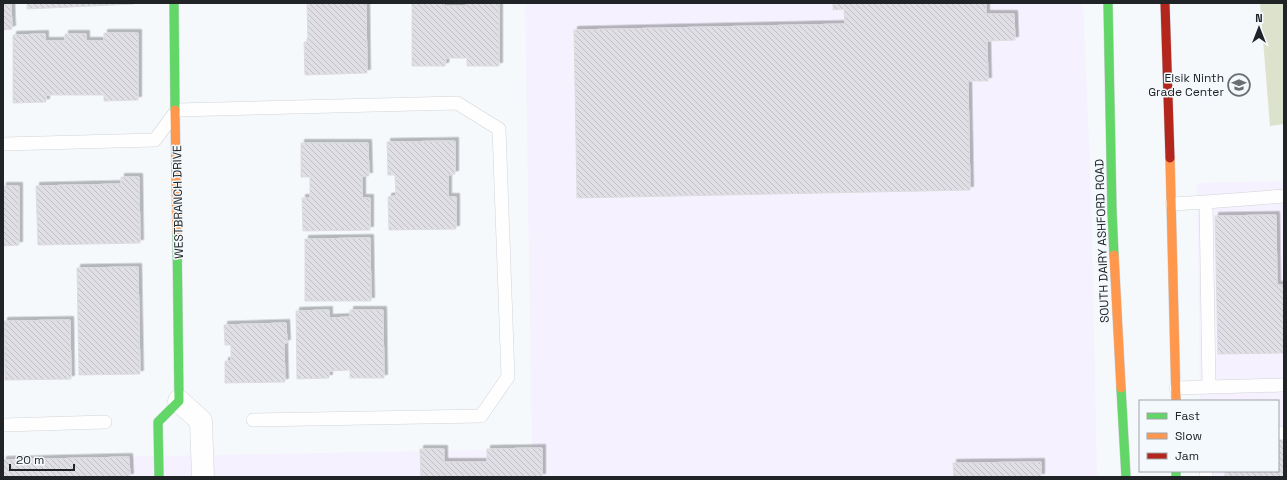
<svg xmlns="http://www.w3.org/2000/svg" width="1287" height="480" viewBox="0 0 1287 480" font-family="'Space Grotesk',sans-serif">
  <defs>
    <pattern id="building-back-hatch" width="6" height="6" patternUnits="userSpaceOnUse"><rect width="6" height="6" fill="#dfdfe5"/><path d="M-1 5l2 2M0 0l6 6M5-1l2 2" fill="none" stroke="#bfbfc4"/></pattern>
    <filter id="shadow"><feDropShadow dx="3.5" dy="-3.5" stdDeviation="0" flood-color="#0004"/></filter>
  </defs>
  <rect width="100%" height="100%" fill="#f6f9fc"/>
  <path fill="#f5f1fe" d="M525 3H1083L1091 191 1097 477H3V459L532 449Z
    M1284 181V477H1201V471H1278V401H1200L1197 183Z"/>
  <path fill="#dce2cc" d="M1260 3H1284V124L1270 126Z"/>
  <path fill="url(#building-back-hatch)" stroke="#dddde0" filter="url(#shadow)" d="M3 3H11L12 29 3 30Z
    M27 3H134V4L27 9Z
    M307 3H366L367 73 305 75 304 42H308Z
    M412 3H444V6H466V3H499V66H467V58H446L445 66H412Z
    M833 3H986V14H1014L1015 40 987 41 988 81H968L970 190 577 198 574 30 845 24 844 9 833 10Z
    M104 33H138V100L104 101V95H46V102L13 103V35L45 34V41H65V34H86V41H104Z
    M455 141V174L448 175V197H456V229L389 230 388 197 396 196 395 175H388L387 142Z
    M301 143H368L369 176H362V198H370V230L303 231 302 198H310V177H301Z
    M121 177H139L140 243 38 245 36 186 121 184Z
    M3 186H19V245L3 246Z
    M1276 215 1277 285H1284V353L1218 354 1215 216Z
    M370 238 371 301H305V239Z
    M138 267 140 374 79 375 77 268Z
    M329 310V318L350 317V310H383L384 378H350V370L329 371V378L297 379 296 311Z
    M70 320 71 379 5 380 4 321Z
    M286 323 287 343H284L285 382 225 383V361H231V345H225L224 325Z
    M1278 438H1284V477H1225V471H1278Z
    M542 448V477H421L420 449H444V462H487V449Z
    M129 457 130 477H3V460Z
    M1041 462V477H954L953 463Z"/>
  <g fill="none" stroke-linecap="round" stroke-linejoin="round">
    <g stroke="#d1d4d7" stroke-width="14">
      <path id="lane" d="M3 144 155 140 177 110 457 103 499 129 508 377 481 416 253 420
        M1206 202 1209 387
        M1172 204 1206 202 1284 196
        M1176 388 1284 385
        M3 425 105 422
        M1278 433H1284
        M1206 471V477"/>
    </g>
    <g stroke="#d1d4d7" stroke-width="23">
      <path id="street" d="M179 401 201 421 203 477"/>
    </g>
    <g stroke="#d1d4d7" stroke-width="10">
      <path id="fast" d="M174 3 175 110
        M1108 3 1112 211 1114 255
        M1121 388 1126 477
        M1176 471V477
        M159 477 158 422 179 401 177 233"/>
    </g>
    <g stroke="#d1d4d7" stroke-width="10">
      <path id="slow" d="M175 110 177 233
        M1170 158 1176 401
        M1114 255 1121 388"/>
    </g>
    <g stroke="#d1d4d7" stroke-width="10">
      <path id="jam" d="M1165 3 1170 158"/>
    </g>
    <use href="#lane" stroke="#fefeff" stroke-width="13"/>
    <use href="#street" stroke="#fefeff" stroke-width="22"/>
    <use href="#fast" stroke="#63d668" stroke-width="9"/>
    <use href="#slow" stroke="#ff974d" stroke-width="9"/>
    <use href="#jam" stroke="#b3261e" stroke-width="9"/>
  </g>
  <defs>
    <g id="school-ring" transform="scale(1.15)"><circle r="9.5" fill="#f4f9fe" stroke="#6c6f72" stroke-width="1.5"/><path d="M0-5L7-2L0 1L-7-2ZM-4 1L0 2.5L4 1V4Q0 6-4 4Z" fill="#6c6f72"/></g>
  </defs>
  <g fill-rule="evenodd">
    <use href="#school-ring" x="1239" y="85"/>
  </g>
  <g text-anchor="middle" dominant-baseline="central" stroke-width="3" stroke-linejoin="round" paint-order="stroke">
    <g font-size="12" fill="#212427" stroke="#f4f9fe" text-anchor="end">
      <text x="1224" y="78">Elsik Ninth<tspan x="1224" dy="14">Grade Center</tspan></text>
    </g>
    <g font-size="12" fill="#212427" stroke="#f4f9fe">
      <text transform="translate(178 202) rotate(-91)">WESTBRANCH DRIVE</text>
      <text transform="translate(1102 241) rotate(-92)">SOUTH DAIRY ASHFORD ROAD</text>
    </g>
  </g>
  <rect width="1287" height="480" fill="none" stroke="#212427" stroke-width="8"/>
  <rect x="1139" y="400" width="140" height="72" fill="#f4f9fe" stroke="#a0a4a8"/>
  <rect x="1147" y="413" width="20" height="6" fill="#63d668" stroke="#a0a4a8"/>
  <text x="1175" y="420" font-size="12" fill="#212427">Fast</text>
  <rect x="1147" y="433" width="20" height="6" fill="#ff974d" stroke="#a0a4a8"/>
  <text x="1175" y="440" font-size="12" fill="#212427">Slow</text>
  <rect x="1147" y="453" width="20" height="6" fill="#b3261e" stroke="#a0a4a8"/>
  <text x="1175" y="460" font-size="12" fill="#212427">Jam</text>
  <g transform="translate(1259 28)" stroke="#f4f9fe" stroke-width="3" paint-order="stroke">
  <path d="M0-3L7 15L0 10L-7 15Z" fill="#212427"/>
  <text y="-6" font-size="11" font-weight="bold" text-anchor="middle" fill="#212427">N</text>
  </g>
  <path d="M10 464v6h64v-6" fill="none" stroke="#212427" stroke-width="2"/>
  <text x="16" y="464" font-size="12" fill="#212427" stroke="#f4f9fe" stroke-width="3" paint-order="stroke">20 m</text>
</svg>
